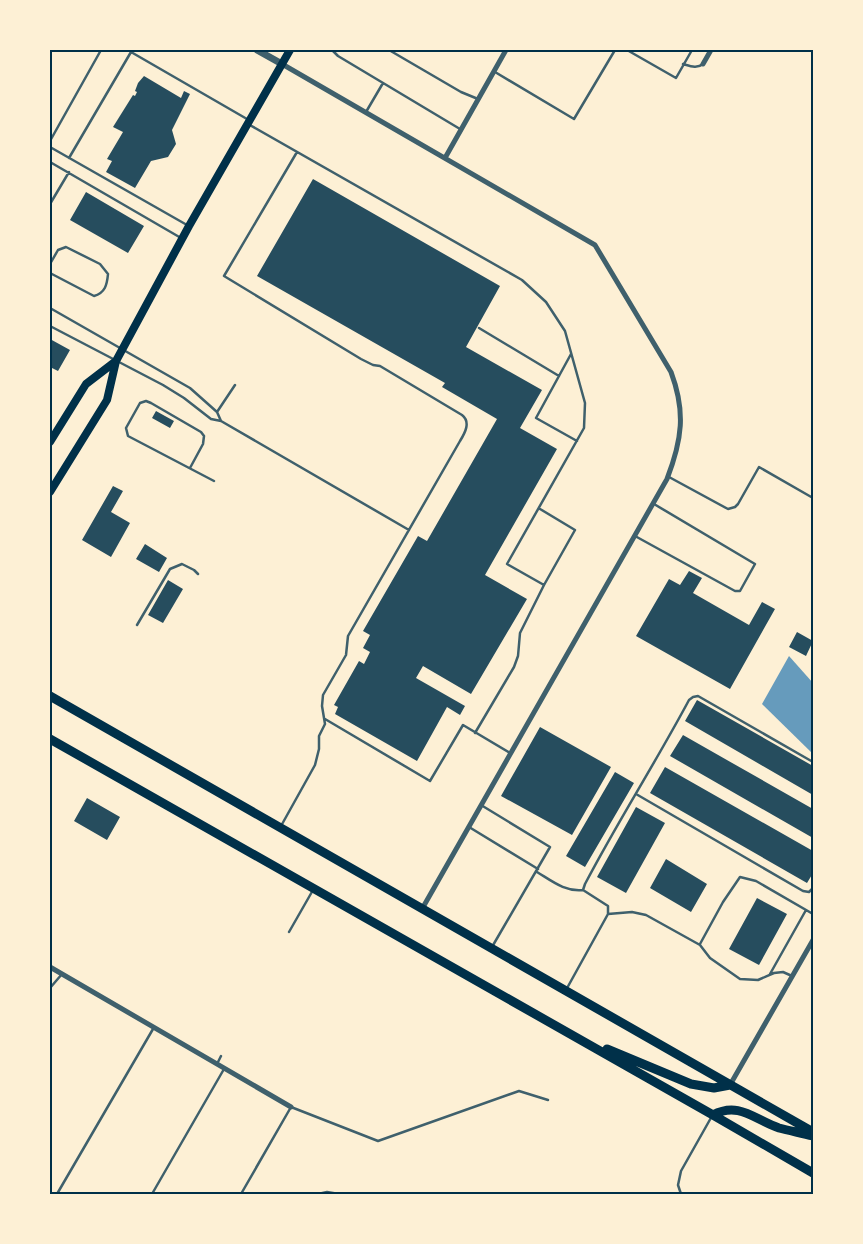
<svg xmlns="http://www.w3.org/2000/svg" width="863" height="1244" viewBox="0 0 863 1244" font-family="'Playfair Display',serif">
  <rect width="100%" height="100%" fill="#fdf0d5"/>
  <path fill="#669bbc" d="M789 656 813 683V754L762 704Z"/>
  <path fill="#264d5e" d="M144 76 181 98 184 91 190 94 172 130 176 144 168 157 151 161 135 188 106 172 112 161 107 159 123 132 113 127 133 95 135 96 137 92 135 91 138 83Z
    M313 179 500 286 466 347 542 390 520 428 557 449 485 575 527 599 471 694 423 666 416 678 465 706 460 715 447 707 417 761 335 714 338 707 334 705 359 661 364 664 370 652 363 648 370 635 363 631 418 536 427 541 497 419 442 387 445 383 257 276Z
    M86 192 144 226 128 253 70 220Z
    M50 339 70 350 58 371 50 367Z
    M156 411 174 421 170 428 152 418Z
    M113 486 123 491 111 512 130 523 111 557 82 540Z
    M145 544 167 558 159 572 136 559Z
    M689 571 702 578 693 593 749 625 762 602 775 609 730 689 636 636 669 579 680 585Z
    M168 580 183 589 163 623 148 615Z
    M797 632 813 641 806 656 789 647Z
    M697 700 813 766V795L685 721Z
    M540 727 611 767 572 835 501 796Z
    M683 735 813 809V838L670 756Z
    M665 767 813 851V873L807 883 650 793Z
    M615 772 634 783 585 867 566 856Z
    M87 798 120 817 107 840 74 821Z
    M636 807 665 823 626 893 597 877Z
    M666 859 707 884 691 912 650 888Z
    M757 898 787 914 759 965 729 949Z"/>
  <g fill="none" stroke-linecap="round" stroke-linejoin="round">
    <path stroke="#3f606c" stroke-width="2.5" d="M132 50 131 52 247 119
      M332 50 338 56 460 129
      M389 50 461 92 478 99
      M627 50 676 78 692 50
      M683 64C690 66 697 69 703 64
      M495 72 574 119 615 50
      M366 112 383 83
      M248 124 522 280 546 302 565 331 585 403 584 428 507 564 544 585 520 633 518 656 514 667 475 733
      M50 141 101 50
      M50 147 187 225
      M69 158 131 52
      M50 162 181 238
      M50 204 69 172
      M50 264 58 250 66 247 100 264 108 274C107 285 105 293 94 296L50 273
      M50 308 190 388 217 412 221 421
      M50 326 163 385 184 398 211 419 221 421 409 530
      M479 328 559 376
      M571 354 536 418 577 441
      M217 412 235 385
      M190 468 203 444 204 436 201 432 151 403 146 401 140 403 126 428 128 436 214 481
      M669 477 728 509 735 507 738 504 759 467 813 498
      M540 509 575 530 544 585
      M635 536 735 591H740L755 564 654 504
      M137 625 170 569 182 564 194 570 198 574
      M325 719 430 781 463 725 510 753
      M636 794 803 891 809 892 813 888
      M481 805 550 847 492 947
      M281 826 315 765 319 749V736L325 724 322 706 323 695 346 655 348 636 460 441C465 433 471 422 462 415L380 366 373 365 361 359 224 276 297 152
      M469 827 538 869
      M537 872C552 881 565 892 583 890
      M608 914 632 912 646 915 700 945 710 958 740 979 758 980 774 973 783 972 792 976
      M289 932 313 890
      M700 944 723 902 740 877 756 881 813 914
      M770 974 806 910
      M50 988 62 974
      M566 990 608 914V906L583 890 585 884C618 821 656 762 689 700L693 697 698 696 813 762
      M217 1064 221 1056
      M57 1194 153 1029
      M152 1194 224 1069
      M241 1194 291 1107 378 1141 519 1091 548 1100
      M318 1194 327 1192 339 1194
      M681 1194 678 1185 681 1171 712 1116"/>
    <path stroke="#3f606c" stroke-width="5" d="M282 64 595 245 671 372C686 412 682 440 667 479L422 909
      M703 64 711 50
      M445 158 506 50
      M50 967 291 1107
      M730 1085 813 940"/>
    <path stroke="#3f606c" stroke-width="7" d="M257 50 282 64"/>
    <path stroke="#003049" stroke-width="8" d="M50 442 86 384 116 361
      M50 492 107 400 116 361 189 226 290 50"/>
    <path stroke="#003049" stroke-width="9" d="M50 696 813 1132
      M50 739 713 1115 813 1173
      M607 1049 691 1084 714 1088 730 1085
      M713 1115C739 1101 755 1120 779 1128 790 1131 802 1133 813 1136"/>
  </g>
  <rect width="863" height="1244" fill="none" stroke="#fdf0d5" stroke-width="102"/>
  <rect x="51" y="51" width="761" height="1142" fill="none" stroke="#003049" stroke-width="2"/>
</svg>
